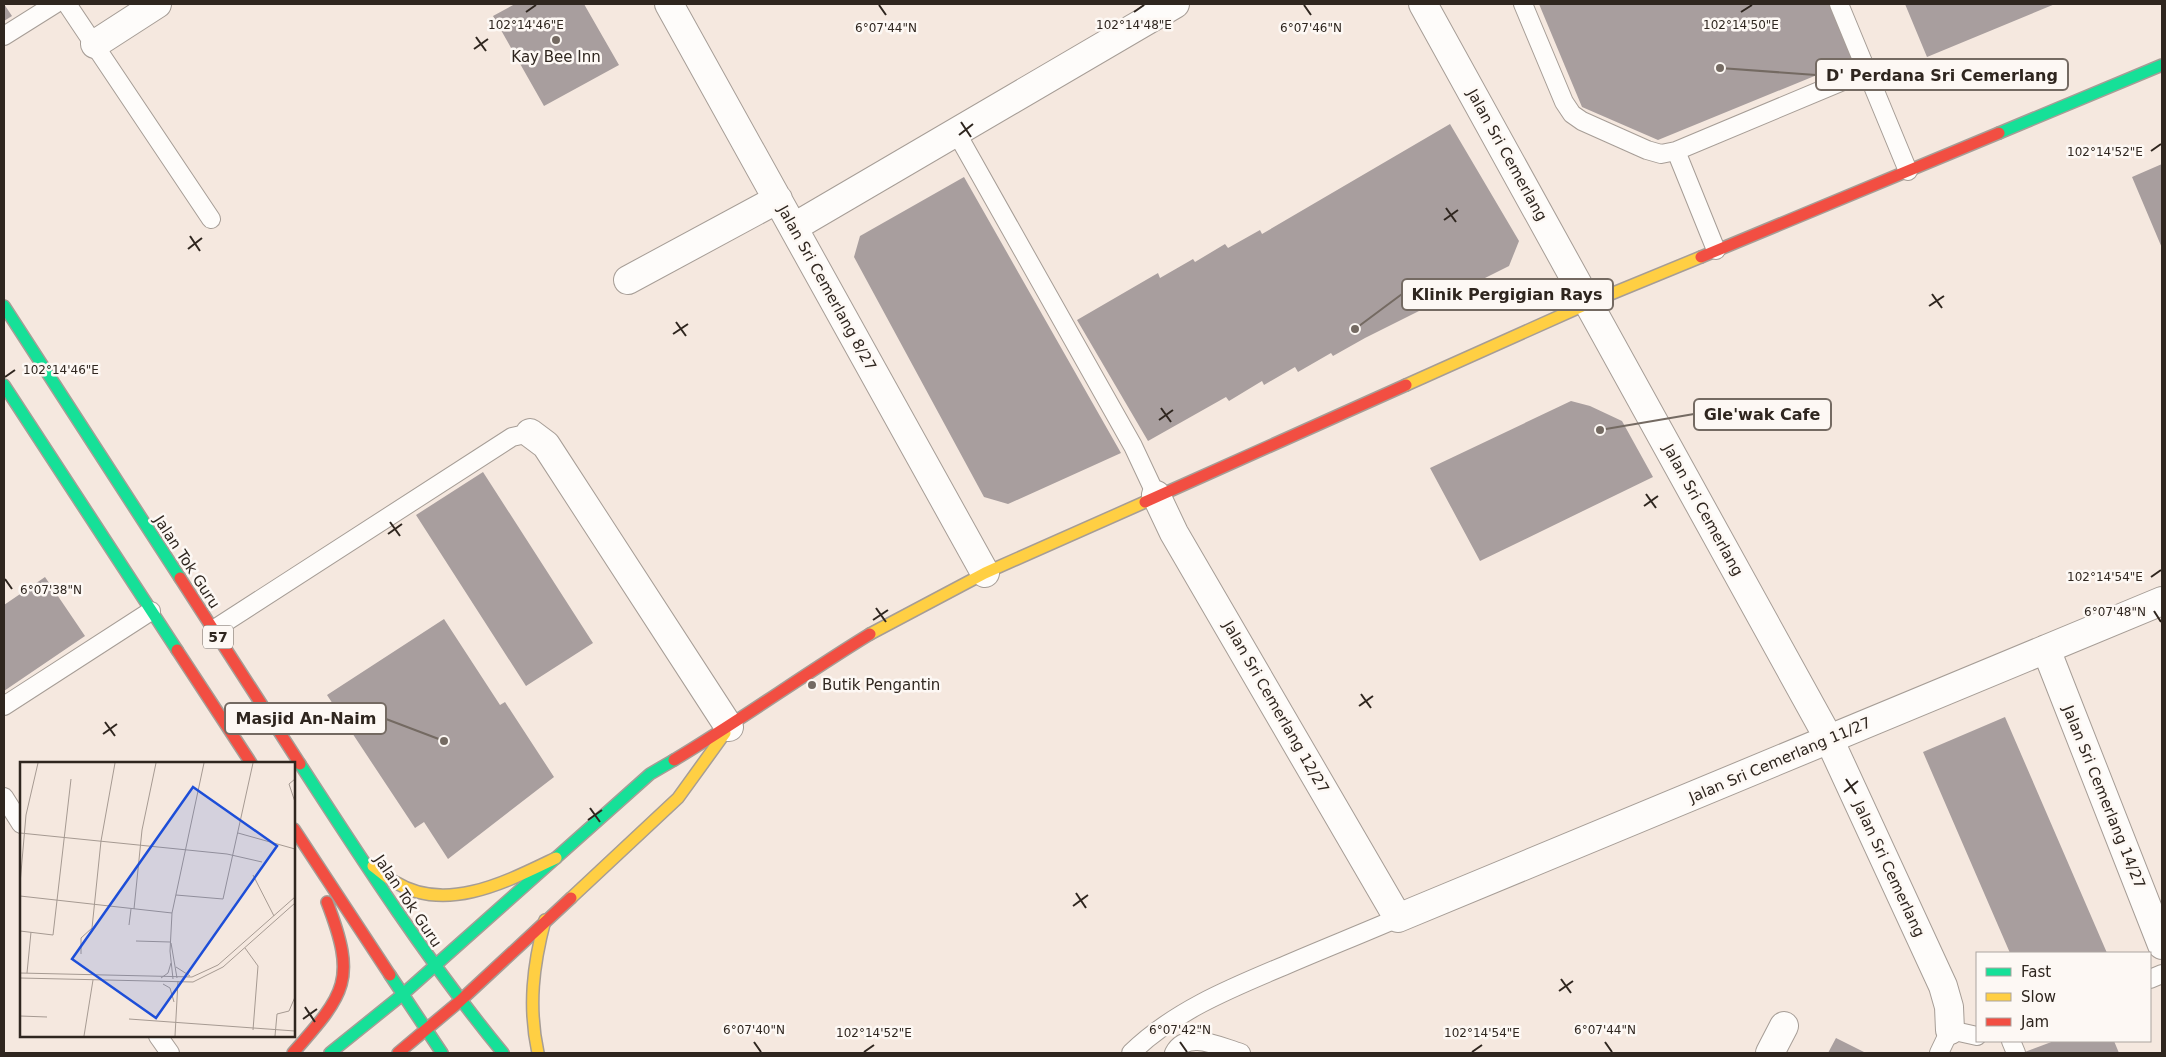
<svg xmlns="http://www.w3.org/2000/svg" width="2166" height="1057" viewBox="0 0 2166 1057" font-family="'DejaVu Sans',sans-serif">
  <rect width="100%" height="100%" fill="#f5e8df"/>
  <path fill="#a89e9e" d="M4 4 12 16 4 21Z
    M515 4H584L619 65 544 106 493 16Z
    M1539 4H1833L1856 59 1658 140 1582 107Z
    M1905 4H2055L1927 57Z
    M1450 124 1519 241 1509 266 1365 338 1333 356 1331 353 1298 372 1295 367 1264 385 1262 381 1229 401 1226 397 1148 441 1077 320 1158 273 1160 278 1193 259 1195 262 1225 244 1228 248 1260 230 1262 234Z
    M2162 164V248L2132 177Z
    M964 177 1121 453 1008 504 984 497 854 257 860 236Z
    M1571 401 1590 406 1622 421 1653 477 1480 561 1430 468Z
    M483 472 593 643 526 686 416 515Z
    M45 577 85 636 4 691V605Z
    M444 619 500 705 505 702 554 777 448 859 424 822 415 828 327 695Z
    M2005 717 2107 953H2010L1923 752Z
    M1836 1038 1866 1053H1828Z
    M2054 1041H2114L2119 1053H2022Z"/>
  <g fill="none" stroke-linecap="round" stroke-linejoin="round">
    <g stroke="#a69d96" stroke-width="20">
      <path id="lane" d="M67 4 211 219
        M1523 4 1564 102 1572 114 1582 121 1647 150 1661 154 1676 151 1867 71
        M1839 4 1908 171
        M4 36 55 4
        M956 132 1133 446 1156 495
        M1676 151 1716 250
        M213 630 512 437 530 433
        M4 706 151 611
        M4 797 21 824
        M2150 979 2162 974
        M158 1036 170 1053
        M2011 1041 2016 1053
        M1131 1053C1174 1011 1231 988 1286 965 1323 949 1361 934 1398 918
        M1174 1053C1187 1029 1220 1047 1241 1053
        M1939 1053 1950 1030 1977 1036"/>
    </g>
    <g stroke="#a69d96" stroke-width="30">
      <path id="street" d="M669 4 985 573
        M1423 4 1829 739 1943 986 1949 1007 1950 1030
        M95 44 157 4
        M794 227 1175 4
        M628 280 778 199
        M530 433 546 445 729 727
        M1156 495 1174 533 1398 918 2162 601
        M2046 649 2162 945
        M1770 1053 1784 1026"/>
    </g>
    <g stroke="#a69d96" stroke-width="14">
      <path id="fast" d="M1999 133 2162 65
        M4 306 180 578
        M4 385 177 650
        M300 764C364 863 428 962 503 1053
        M390 975 442 1053
        M330 1053 402 995 650 774 674 760"/>
    </g>
    <g stroke="#a69d96" stroke-width="14">
      <path id="slow" d="M1406 385 1589 303 1701 257
        M870 634 985 573 1145 502
        M373 866C380 871 387 878 395 882 446 914 508 881 556 858
        M571 898 678 798 725 733
        M538 1053C528 1007 533 965 545 920"/>
    </g>
    <g stroke="#a69d96" stroke-width="14">
      <path id="jam" d="M1701 257 1999 133
        M1145 502 1406 385
        M180 578 300 764
        M177 650 251 763
        M674 760C741 720 803 675 870 634
        M294 829 390 975
        M293 1053C346 993 357 980 327 902
        M398 1053 460 1001 571 898"/>
    </g>
    <use href="#lane" stroke="#fefcfa" stroke-width="18"/>
    <use href="#street" stroke="#fefcfa" stroke-width="28"/>
    <use href="#fast" stroke="#16e098" stroke-width="11"/>
    <use href="#slow" stroke="#ffcf43" stroke-width="11"/>
    <use href="#jam" stroke="#f24e42" stroke-width="11"/>
  </g>
  <path fill="none" stroke="#2f261f" stroke-width="2" d="M879 5 886 15M1304 5 1311 15M526 12 536 5M1134 12 1144 5M1741 12 1752 5M476 37 486 51M474 49 488 39M961 122 971 137M959 135 973 124M2151 151 2161 144M1446 208 1456 222M1444 220 1458 210M190 236 200 251M188 249 202 238M1932 294 1942 308M1929 306 1944 296M676 322 686 336M673 334 688 324M5 377 15 370M1161 408 1171 422M1159 420 1173 410M1646 494 1656 508M1644 506 1658 496M390 522 400 536M388 534 402 524M2151 577 2161 570M5 579 12 589M876 608 886 622M2154 611 2161 622M873 620 888 610M1361 694 1371 708M1359 706 1373 696M105 722 115 736M103 734 117 724M1846 779 1856 794M1844 792 1858 781M590 808 600 822M588 820 602 810M1076 893 1086 908M1073 906 1088 895M1561 979 1571 993M1559 991 1573 981M305 1007 315 1022M303 1019 317 1009M754 1042 761 1052M1180 1042 1187 1052M1605 1042 1612 1052M864 1052 874 1045M1472 1052 1482 1045"/>
  <g fill="#746a62" stroke="#fdf8f4" stroke-width="2">
    <circle cx="556" cy="40" r="5"/>
    <circle cx="812" cy="685" r="5"/>
  </g>
  <g text-anchor="middle" dominant-baseline="central" stroke-width="5" stroke-linejoin="round" paint-order="stroke">
    <rect fill="#fdf8f4" stroke="#6d655f" stroke-width="1" x="203" y="625.5" width="30" height="23" rx="4"/>
    <g font-size="14" font-weight="bold" fill="#2f261f">
      <text x="218" y="637">57</text>
    </g>
    <g font-size="15" fill="#2f261f" stroke="#fdf8f4">
      <text x="556" y="57">Kay Bee Inn</text>
      <text x="822" y="685" text-anchor="start">Butik Pengantin</text>
    </g>
    <g font-size="15" fill="#2f261f" stroke="#fdf8f4">
      <text transform="translate(1507 155) rotate(61)">Jalan Sri Cemerlang</text>
      <text transform="translate(827 288) rotate(61)">Jalan Sri Cemerlang 8/27</text>
      <text transform="translate(1703 510) rotate(61)">Jalan Sri Cemerlang</text>
      <text transform="translate(187 562) rotate(57)">Jalan Tok Guru</text>
      <text transform="translate(1276 707) rotate(60)">Jalan Sri Cemerlang 12/27</text>
      <text transform="translate(1780 760) rotate(-23)">Jalan Sri Cemerlang 11/27</text>
      <text transform="translate(2104 797) rotate(68)">Jalan Sri Cemerlang 14/27</text>
      <text transform="translate(1889 869) rotate(65)">Jalan Sri Cemerlang</text>
      <text transform="translate(408 901) rotate(56)">Jalan Tok Guru</text>
    </g>
  </g>
  <g transform="translate(20 762)">
    <rect width="275" height="275" fill="#f5e8df"/>
    <path fill="none" stroke="#a69a92" stroke-width="1" d="M275 17 269 22 275 40M0 71 207 92 242 100M218 71 275 87M233 113 254 154M0 122 6 53 18 1M156 133 203 137 233 1M0 134 152 151M114 147 122 68 136 1M109 163 111 147M0 169 33 173 51 17M116 179 150 180M151 181 157 216M225 186 238 204 233 268M61 192V176L72 166 81 79 95 1M156 205 170 214M0 211 172 215 198 203 275 135M7 211 11 170M0 216 173 220 203 205 275 141M141 216 148 211 151 201M153 217 150 189 152 151 184 1M143 222 150 226 154 240M0 254 27 255M109 257 275 269M64 274 73 218M155 274 158 219M255 274 257 252 269 249 275 235"/>
    <path fill="#1d4ed8" fill-opacity="0.15" stroke="#1d4ed8" stroke-width="2.5" d="M173 25 257 84 136 256 52 197Z"/>
    <rect width="275" height="275" fill="none" stroke="#2f261f" stroke-width="2.5"/>
  </g>
  <g font-size="12" text-anchor="middle" fill="#2f261f" stroke="#fdf8f4" stroke-width="5" stroke-linejoin="round" paint-order="stroke">
    <text x="526" y="29">102°14'46"E</text>
    <text x="1134" y="29">102°14'48"E</text>
    <text x="1741" y="29">102°14'50"E</text>
    <text x="886" y="32">6°07'44"N</text>
    <text x="1311" y="32">6°07'46"N</text>
    <text x="2105" y="156">102°14'52"E</text>
    <text x="61" y="374">102°14'46"E</text>
    <text x="2105" y="581">102°14'54"E</text>
    <text x="51" y="594">6°07'38"N</text>
    <text x="2115" y="616">6°07'48"N</text>
    <text x="754" y="1034">6°07'40"N</text>
    <text x="1180" y="1034">6°07'42"N</text>
    <text x="1605" y="1034">6°07'44"N</text>
    <text x="874" y="1037">102°14'52"E</text>
    <text x="1482" y="1037">102°14'54"E</text>
  </g>
  <path fill="none" stroke="#746a62" stroke-width="2" d="M1720 68L1816 75M1355 329L1402 294M1600 430L1694 414M444 741L386 719"/>
  <g fill="#746a62" stroke="#fdf8f4" stroke-width="2">
    <circle cx="1720" cy="68" r="5"/>
    <circle cx="1355" cy="329" r="5"/>
    <circle cx="1600" cy="430" r="5"/>
    <circle cx="444" cy="741" r="5"/>
  </g>
  <g fill="#fdf8f4" stroke="#746a62" stroke-width="2">
    <rect x="1816" y="59" width="252" height="31" rx="5"/>
    <rect x="1402" y="279" width="211" height="31" rx="5"/>
    <rect x="1694" y="399" width="137" height="31" rx="5"/>
    <rect x="225" y="703" width="161" height="31" rx="5"/>
  </g>
  <g font-size="16" text-anchor="middle" font-weight="bold" fill="#2f261f">
    <text x="1942" y="81">D' Perdana Sri Cemerlang</text>
    <text x="1507" y="300">Klinik Pergigian Rays</text>
    <text x="1762" y="420">Gle'wak Cafe</text>
    <text x="306" y="724">Masjid An-Naim</text>
  </g>
  <rect width="2166" height="1057" fill="none" stroke="#2f261f" stroke-width="10"/>
  <rect x="1976" y="952" width="175" height="90" fill="#fdf8f4" stroke="#aba49f"/>
  <rect x="1986" y="968" width="25" height="8" fill="#16e098" stroke="#aba49f"/>
  <text x="2021" y="977" font-size="15" fill="#2f261f">Fast</text>
  <rect x="1986" y="993" width="25" height="8" fill="#ffcf43" stroke="#aba49f"/>
  <text x="2021" y="1002" font-size="15" fill="#2f261f">Slow</text>
  <rect x="1986" y="1018" width="25" height="8" fill="#f24e42" stroke="#aba49f"/>
  <text x="2021" y="1027" font-size="15" fill="#2f261f">Jam</text>
</svg>
